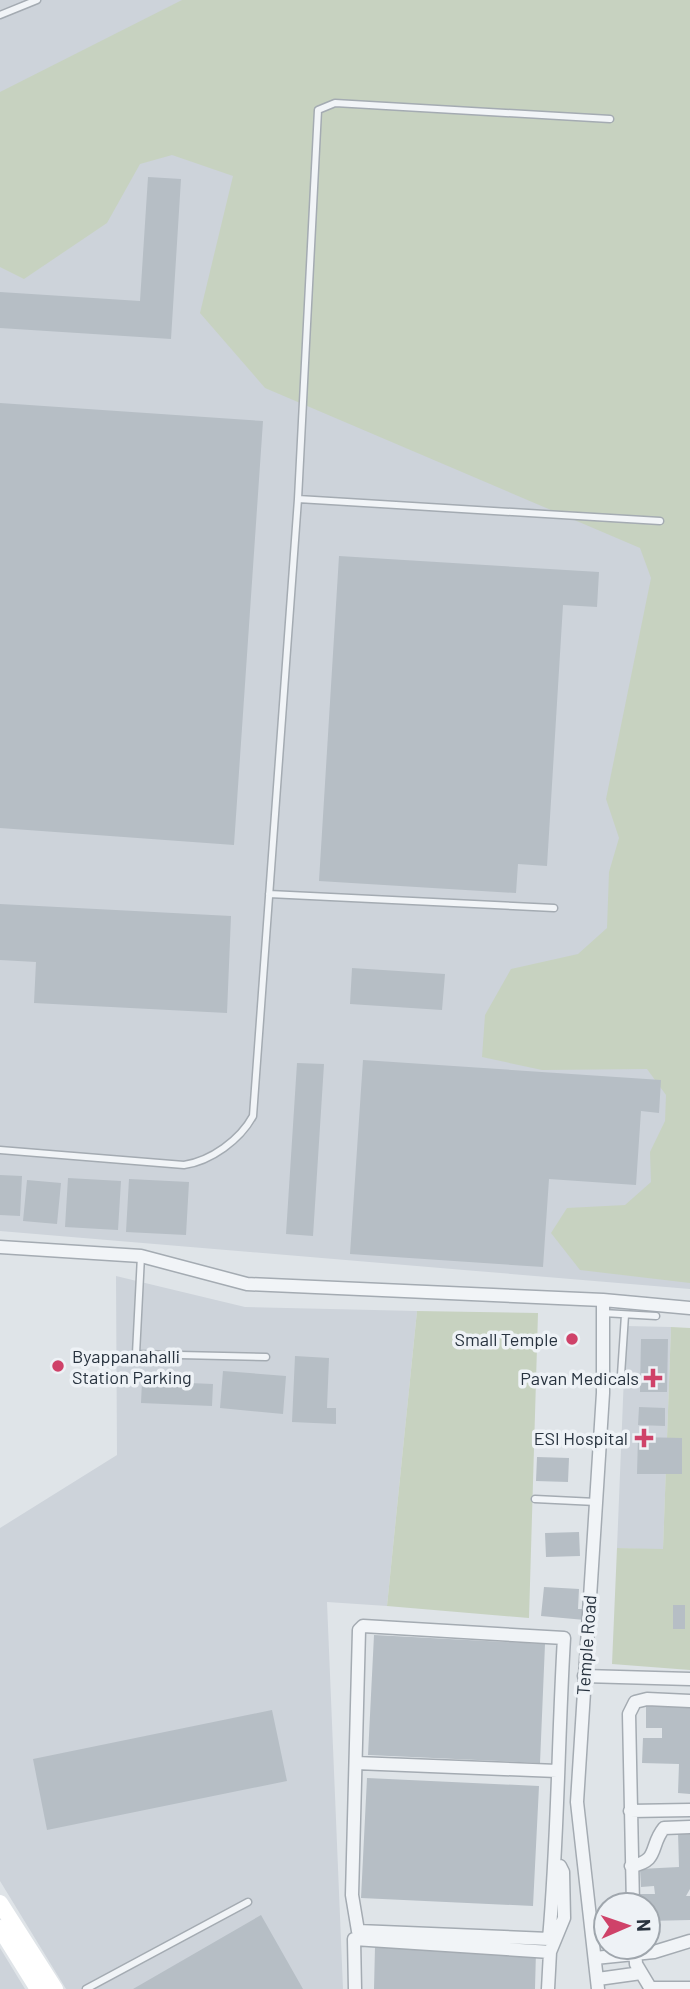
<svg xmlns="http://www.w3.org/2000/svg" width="690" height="1989" viewBox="0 0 690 1989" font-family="Barlow,sans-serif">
  <rect width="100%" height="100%" fill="#dfe4e8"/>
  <path fill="#cdd3da" d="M0 0H690V1289L0 1231Z
    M116 1276 245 1307 417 1311 387 1606 327 1602 343 1989H66L0 1881V1528L117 1455Z
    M626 1326 671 1327 663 1550 617 1548Z
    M0 1948 25 1989H0Z"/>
  <path fill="#c7d2c0" d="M182 0H690V1283L580 1270 551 1233 567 1208 625 1205 651 1182 650 1152 665 1121 666 1095 647 1069 542 1070 482 1057 485 1015 511 969 578 954 607 928 609 872 619 838 606 799 651 578 640 548 265 388 200 313 233 176 172 155 140 164 107 223 24 279 0 267V92Z
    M417 1311 538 1313 529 1618 387 1606Z
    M671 1327 690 1328V1670L612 1664 617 1548 663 1549Z"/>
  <path fill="#b6bec5" d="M148 177 181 179 171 339 0 328V292L140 301Z
    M0 403 263 421 234 845 0 828Z
    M339 556 599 572 597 607 563 605 547 866 518 864 516 893 319 881Z
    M0 904 231 916 227 1013 34 1003 36 962 0 960Z
    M352 968 445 974 442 1010 350 1004Z
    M363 1060 661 1080 659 1113 641 1111 636 1185 549 1179 543 1267 350 1254Z
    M297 1063 324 1064 313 1236 286 1234Z
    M0 1175 22 1176 20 1216 0 1215Z
    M68 1178 121 1181 118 1230 65 1227Z
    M129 1179 189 1182 186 1235 126 1232Z
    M27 1180 61 1183 57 1224 23 1221Z
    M641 1339H668L667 1392H640Z
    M295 1356 329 1358 327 1408H336V1424L292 1422Z
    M223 1371 286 1376 283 1414 220 1408Z
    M142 1381 213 1384 212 1406 141 1403Z
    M639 1407 665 1408V1426L638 1425Z
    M638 1437 682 1438V1474H637Z
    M537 1457 569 1458 568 1482 536 1481Z
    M579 1532 580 1556 546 1557 545 1533Z
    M544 1587 579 1589 578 1609H586L585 1620 541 1616Z
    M673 1605H685V1629H673Z
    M374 1635 545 1644 540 1763 368 1755Z
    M646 1706 690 1707V1794L678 1793 679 1764 642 1763 643 1738H662V1728H646Z
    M272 1710 287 1781 47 1830 33 1759Z
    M367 1778 539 1786 533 1906 361 1898Z
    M678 1832H690V1889L686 1896H690V1920L648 1921V1905H639L638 1894H655L654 1886 641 1887 640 1869 679 1867Z
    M261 1915 303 1989H133Z
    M375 1947 536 1951 535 1989H374Z"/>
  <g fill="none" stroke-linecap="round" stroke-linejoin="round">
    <g stroke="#a4abb2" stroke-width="9">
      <path id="service" d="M0 15 37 0
        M298 499 660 521
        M269 894 554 908
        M0 1150 184 1165C211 1161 240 1140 253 1116L298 499 318 110 335 103 610 119
        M141 1256 136 1354 266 1357
        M603 1313 656 1316
        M621 1375 625 1315
        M535 1499 596 1502
        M86 1989 248 1902"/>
    </g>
    <g stroke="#a4abb2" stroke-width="15">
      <path id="minor" d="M0 1247 141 1256 247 1284 603 1300 690 1308
        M363 1626 564 1638C558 1738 558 1839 549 1939L358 1931 352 1895 359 1630Z
        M584 1676 690 1679
        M356 1763 557 1771
        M630 1811 690 1810
        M631 1866C660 1861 649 1846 664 1828L690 1827
        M633 1905 629 1714 635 1702 647 1699 690 1701
        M635 1947 636 1964 651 1989
        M595 1958 654 1952 690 1941
        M598 1979 641 1973
        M651 1988H690
        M355 1989 354 1939 550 1952 564 1918 563 1872 560 1866
        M548 1989 550 1952
        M598 1989 577 1802 603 1393V1300"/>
    </g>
    <use href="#service" stroke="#f1f4f7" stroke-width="6"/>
    <use href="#minor" stroke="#f1f4f7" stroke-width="12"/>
    <path stroke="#fff" stroke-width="16" d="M0 1903 55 1989
      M0 1928 38 1989"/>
  </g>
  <g fill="#cf4269" stroke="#eef2f6" stroke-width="2.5">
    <circle cx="572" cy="1339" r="7"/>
    <circle cx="58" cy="1366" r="7"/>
    <path d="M649.5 1367.5h7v7h7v7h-7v7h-7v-7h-7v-7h7z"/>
    <path d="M640.5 1427.5h7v7h7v7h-7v7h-7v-7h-7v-7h7z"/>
  </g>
  <g text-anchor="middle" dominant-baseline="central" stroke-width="7" stroke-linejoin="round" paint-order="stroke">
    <g font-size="18" fill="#28333f" stroke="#eef2f6" text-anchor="end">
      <text x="558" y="1339">Small Temple</text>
      <text x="72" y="1356" text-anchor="start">Byappanahalli<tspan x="72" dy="21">Station Parking</tspan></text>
      <text x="639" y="1378">Pavan Medicals</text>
      <text x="628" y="1438">ESI Hospital</text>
    </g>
    <g font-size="18" fill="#28333f" stroke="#eef2f6">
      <text transform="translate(586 1645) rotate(-86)">Temple Road</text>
    </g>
  </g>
  <g transform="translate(627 1926) rotate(88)"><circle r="33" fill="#eef2f6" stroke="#9fa6ad" stroke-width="2"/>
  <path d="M0-5L12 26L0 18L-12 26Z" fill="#cf4269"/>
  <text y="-10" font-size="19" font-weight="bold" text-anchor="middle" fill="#28333f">N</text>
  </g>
</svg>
